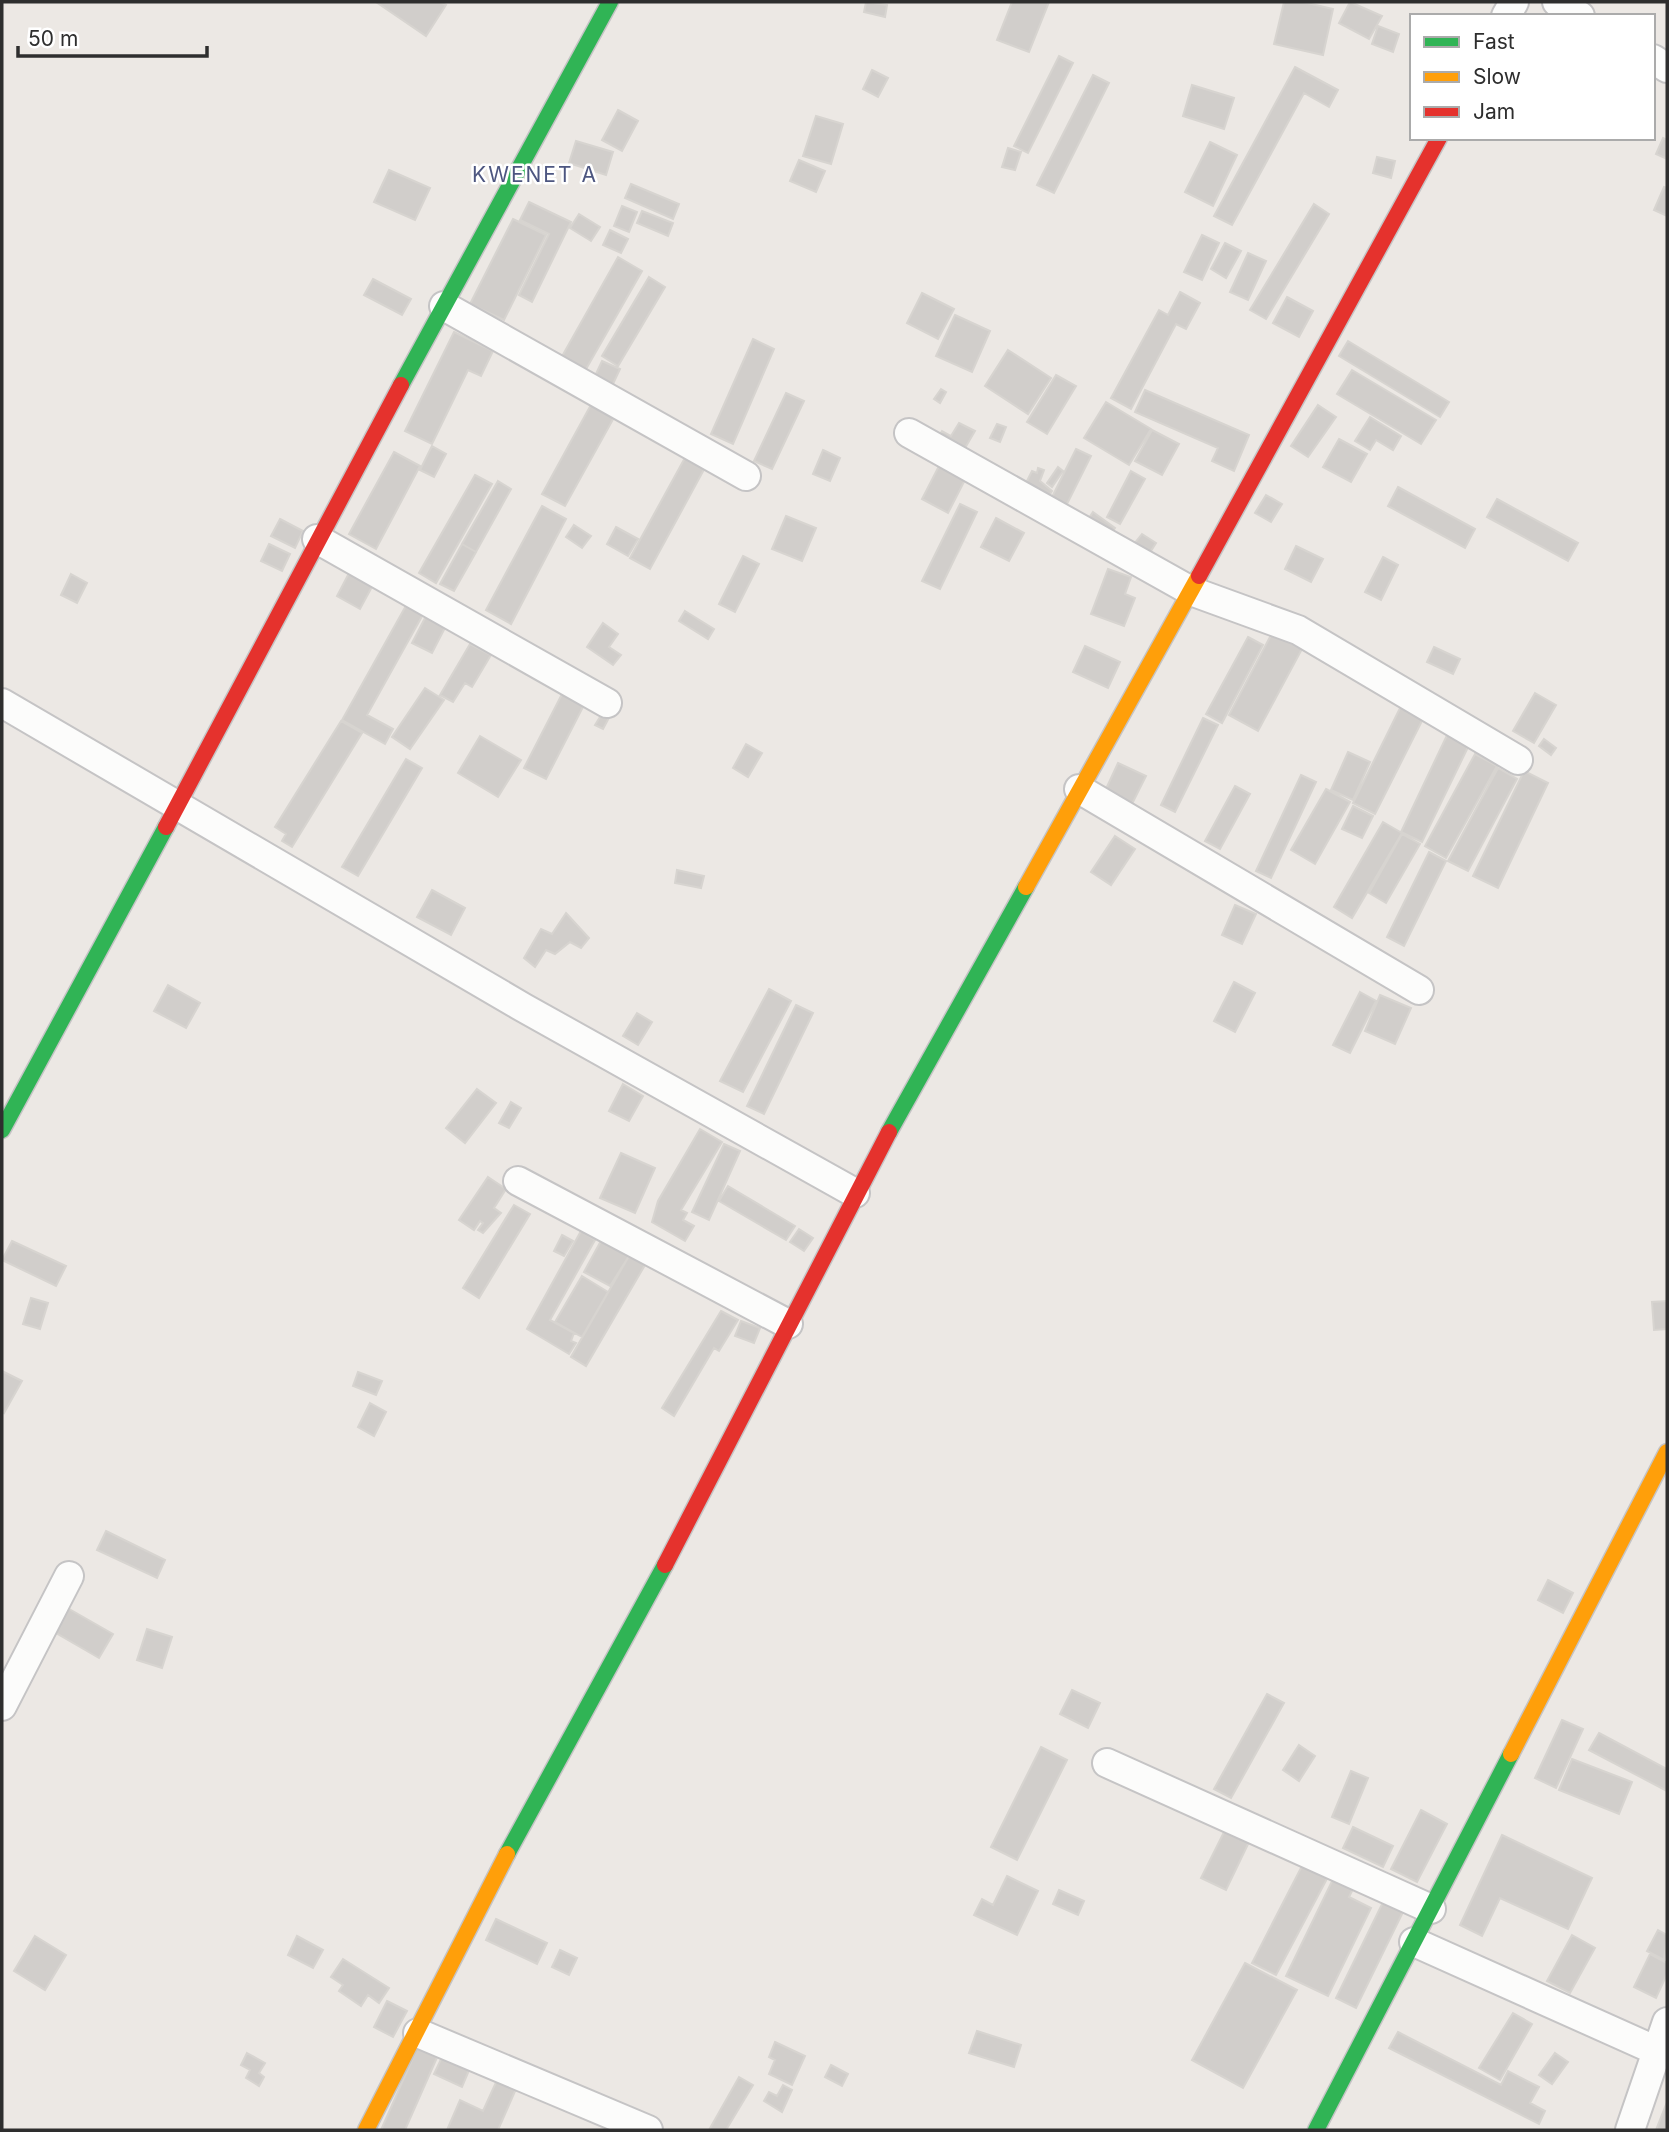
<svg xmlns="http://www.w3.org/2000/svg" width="1669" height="2132" viewBox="0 0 1669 2132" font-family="Inter,sans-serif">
  <rect width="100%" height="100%" fill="#ece8e4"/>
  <path fill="#d1cecb" stroke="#d7d4d0" stroke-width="2" d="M376 2H440L446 5 426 36Z
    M866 2 887 5 885 17 864 12Z
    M1012 2H1049L1029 52 997 40Z
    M1284 2H1303L1333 9 1323 55 1274 44Z
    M1350 2 1382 16 1369 39 1339 23Z
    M1378 26 1399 34 1393 52 1372 44Z
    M1059 56 1073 63 1028 153 1014 146Z
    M1295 67 1338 90 1329 107 1304 93 1232 225 1214 216Z
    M872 70 888 78 878 97 863 89Z
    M1093 75 1109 83 1054 193 1037 185Z
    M1192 85 1234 98 1224 129 1183 116Z
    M618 110 638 121 622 151 602 140Z
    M816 116 843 124 831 164 803 156Z
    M1663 138 1667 140V159L1656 154Z
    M576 141 613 152 606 175 569 163Z
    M1210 142 1237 155 1213 206 1185 192Z
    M1008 148 1021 152 1015 170 1002 167Z
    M1377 157 1395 161 1391 178 1373 173Z
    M799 160 825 171 816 192 790 181Z
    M389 170 430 188 415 220 374 202Z
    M631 184 679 204 673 219 625 198Z
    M1664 187 1667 188V216L1654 210Z
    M529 202 571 222 532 302 519 295 549 234 520 220Z
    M1314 204 1329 214 1266 319 1250 310Z
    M622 206 637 212 629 232 614 226Z
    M642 211 673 223 668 236 637 223Z
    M579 214 600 227 591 241 570 228Z
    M513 219 546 235 504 320 470 304Z
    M610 230 628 239 621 253 603 245Z
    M1202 235 1219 243 1202 280 1184 272Z
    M1225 243 1241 251 1226 278 1211 269Z
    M1248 253 1266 261 1248 300 1230 292Z
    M618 257 642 271 585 371 561 358Z
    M649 277 665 287 618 366 602 356Z
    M373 279 411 299 402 315 364 295Z
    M1180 292 1200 303 1186 329 1176 324 1131 409 1111 398 1159 310 1168 315Z
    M922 293 954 309 938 339 907 323Z
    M1287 297 1313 311 1299 337 1273 323Z
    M955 315 990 331 972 372 936 356Z
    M454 332 493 351 481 376 468 370 432 444 405 431Z
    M753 339 774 349 733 444 711 434Z
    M1348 341 1449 402 1440 417 1339 356Z
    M1008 350 1051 378 1028 414 985 386Z
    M602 361 620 369 613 384 595 376Z
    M1352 370 1436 420 1421 444 1337 394Z
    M1056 375 1076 386 1047 434 1027 422Z
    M941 389 946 392 940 403 934 399Z
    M1145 390 1249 435 1234 471 1212 461 1218 448 1135 412Z
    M786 393 804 401 772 469 754 461Z
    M593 401 616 414 565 506 542 494Z
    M1106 402 1151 429 1129 465 1084 438Z
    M1318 405 1336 417 1308 457 1291 446Z
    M1370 417 1401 436 1393 450 1376 440 1370 450 1355 441Z
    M959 423 975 431 961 455 936 441 942 431 951 436Z
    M997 424 1006 427 1000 442 990 438Z
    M1152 430 1179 444 1162 475 1135 461Z
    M1339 439 1367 454 1351 482 1323 467Z
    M432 446 446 454 434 477 420 470Z
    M1076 449 1091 456 1065 508 1050 501Z
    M823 450 840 458 830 481 813 474Z
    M394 452 420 466 376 549 349 534Z
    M687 454 707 464 650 569 630 558Z
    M941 462 967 476 948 513 922 499Z
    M1058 467 1063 471 1052 487 1047 483Z
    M1038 468 1044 470 1040 481 1052 491 1047 499 1025 485 1032 471 1037 473Z
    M1131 471 1145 479 1120 524 1107 517Z
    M475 475 492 484 436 583 419 573Z
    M498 481 511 489 476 552 462 544Z
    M1398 487 1475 529 1465 548 1388 506Z
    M1266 495 1282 504 1271 522 1255 513Z
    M1497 499 1578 543 1568 561 1487 517Z
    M960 504 977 512 940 589 922 581Z
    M542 506 566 519 511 624 486 610Z
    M1093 512 1115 528 1109 536 1087 521Z
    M786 516 816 528 802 561 772 549Z
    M996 518 1024 533 1009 561 981 547Z
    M280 519 303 531 295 548 271 536Z
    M574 525 591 536 582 548 566 537Z
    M616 527 638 539 628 556 607 544Z
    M1142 534 1156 543 1149 554 1134 544Z
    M269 544 290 554 282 571 261 561Z
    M462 544 476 552 454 591 440 584Z
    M1296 546 1323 559 1311 582 1285 569Z
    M743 556 759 564 735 612 719 604Z
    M1383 557 1398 565 1381 600 1365 592Z
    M1108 569 1131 577 1125 594 1135 598 1124 626 1091 614Z
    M349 573 373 585 360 609 337 596Z
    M71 574 87 583 77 603 61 595Z
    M408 602 425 611 367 715 393 729 385 744 342 720Z
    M685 611 714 629 708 639 679 621Z
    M428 612 448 622 432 653 412 643Z
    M603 623 618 634 609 647 621 655 613 665 587 647Z
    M1272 633 1302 649 1258 731 1229 715Z
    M1248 637 1263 645 1222 723 1206 714Z
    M470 644 491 655 472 687 465 683 453 702 440 695Z
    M1085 646 1120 662 1108 688 1073 672Z
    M1434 647 1460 659 1453 674 1427 662Z
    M425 688 444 700 410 749 392 737Z
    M1535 693 1556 705 1534 743 1513 731Z
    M562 694 584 705 546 779 524 768Z
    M1402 704 1425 715 1375 814 1353 803Z
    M603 712 610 716 603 729 595 725Z
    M1203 718 1218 725 1175 812 1161 805Z
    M341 721 362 733 292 847 282 841 286 834 275 827Z
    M1449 731 1471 741 1422 842 1401 832Z
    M480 736 521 760 498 797 458 773Z
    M1544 739 1556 748 1551 755 1539 746Z
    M746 744 762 753 748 777 733 768Z
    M1348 752 1370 762 1353 800 1331 790Z
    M1475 754 1497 766 1446 858 1425 846Z
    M406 759 422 768 358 876 342 867Z
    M1118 763 1146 776 1132 804 1105 791Z
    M1498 768 1517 779 1468 871 1448 861Z
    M1524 771 1548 783 1498 888 1473 876Z
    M1301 775 1316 782 1271 878 1256 871Z
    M1235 786 1250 794 1220 849 1205 841Z
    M1326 789 1350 802 1315 864 1291 850Z
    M1353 806 1373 816 1362 838 1342 829Z
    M1383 822 1402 833 1352 918 1334 907Z
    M1402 834 1420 844 1386 903 1369 893Z
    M1115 836 1135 849 1111 885 1091 872Z
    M1429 852 1446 861 1404 946 1387 937Z
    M677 870 704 876 701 888 675 883Z
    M432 890 465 908 451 935 417 917Z
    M1235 905 1256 914 1242 944 1222 935Z
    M566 913 589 938 581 948 570 942 555 954 546 950 535 967 524 958 541 929 552 934Z
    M1234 982 1255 993 1235 1032 1214 1021Z
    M168 985 200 1003 186 1028 154 1011Z
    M769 989 791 1001 743 1092 720 1081Z
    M1360 992 1376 1001 1350 1053 1333 1045Z
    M1380 995 1411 1008 1395 1044 1365 1031Z
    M796 1005 813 1013 764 1114 747 1106Z
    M637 1013 652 1022 638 1045 623 1036Z
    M623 1084 643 1096 629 1121 609 1111Z
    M477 1089 496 1103 465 1143 446 1128Z
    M511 1102 521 1108 509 1128 499 1123Z
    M700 1129 722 1142 681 1210 687 1213 683 1220 694 1226 685 1241 652 1222 658 1201Z
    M724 1144 740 1151 709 1220 692 1212Z
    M621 1153 655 1168 635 1213 600 1198Z
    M488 1177 506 1189 494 1208 501 1213 483 1233 478 1230 483 1223 480 1221 474 1230 459 1220Z
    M728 1186 795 1226 786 1240 719 1201Z
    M514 1205 530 1214 479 1298 463 1288Z
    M799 1229 813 1238 804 1251 790 1242Z
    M581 1231 595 1240 550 1320 574 1333 571 1341 576 1343 569 1354 527 1329Z
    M562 1235 573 1241 564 1256 554 1251Z
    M602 1239 629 1256 610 1286 584 1272Z
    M12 1241 66 1266 56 1286 2 1260Z
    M629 1256 645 1265 586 1366 571 1357Z
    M582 1276 608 1292 582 1337 555 1322Z
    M31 1298 48 1303 40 1329 23 1324Z
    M1667 1301V1329L1654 1330 1652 1302Z
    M721 1311 738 1320 719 1351 714 1348 674 1416 662 1408Z
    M741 1321 760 1328 754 1343 735 1336Z
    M2 1371 22 1381 4 1413 2 1411Z
    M358 1372 382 1381 376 1395 353 1386Z
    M370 1403 386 1412 374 1436 358 1427Z
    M106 1531 165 1560 157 1578 97 1550Z
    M1548 1580 1573 1593 1563 1613 1538 1600Z
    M64 1606 113 1634 99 1658 51 1630Z
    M147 1629 172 1637 162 1668 137 1660Z
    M1072 1690 1100 1703 1088 1728 1060 1714Z
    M1267 1694 1284 1703 1231 1798 1214 1789Z
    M1562 1720 1583 1729 1556 1788 1535 1778Z
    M1599 1733 1667 1769V1791L1589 1750Z
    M1299 1745 1315 1756 1299 1781 1283 1770Z
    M1041 1747 1067 1760 1017 1860 991 1847Z
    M1572 1759 1632 1782 1619 1814 1559 1790Z
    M1351 1771 1368 1778 1349 1824 1332 1817Z
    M1421 1810 1447 1824 1417 1882 1391 1869Z
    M1227 1826 1251 1838 1226 1890 1201 1878Z
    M1353 1827 1393 1846 1383 1867 1343 1848Z
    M1502 1835 1592 1878 1568 1929 1500 1898 1482 1936 1460 1925Z
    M1304 1862 1329 1875 1276 1975 1252 1963Z
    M1335 1875 1355 1885 1349 1897 1371 1908 1328 1996 1286 1976Z
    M1007 1876 1038 1891 1017 1935 974 1915 982 1899 993 1905Z
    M1059 1890 1084 1901 1078 1915 1053 1904Z
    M1385 1898 1405 1908 1356 2008 1336 1998Z
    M496 1919 547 1943 537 1964 486 1940Z
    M1658 1930 1667 1935 1664 1960 1647 1951Z
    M1572 1935 1595 1948 1570 1993 1547 1981Z
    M35 1936 66 1955 45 1990 14 1971Z
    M297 1936 323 1950 313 1968 288 1955Z
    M560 1950 577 1958 569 1975 552 1967Z
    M1650 1954 1667 1963V1974L1656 1998 1634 1987Z
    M343 1959 389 1988 379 2003 368 1995 361 2006 339 1991 343 1985 331 1977Z
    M1245 1963 1297 1990 1243 2088 1192 2060Z
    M387 2001 407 2011 393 2037 374 2027Z
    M1513 2013 1532 2024 1500 2080 1479 2068Z
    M977 2031 1021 2045 1014 2067 969 2053Z
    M1398 2032 1501 2085 1508 2071 1539 2087 1530 2103 1545 2111 1539 2124 1389 2048Z
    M775 2042 805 2056 792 2085 769 2074 775 2060 769 2057Z
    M419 2044 439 2053 405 2130H381Z
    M247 2053 265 2063 259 2073 264 2077 259 2086 246 2078 250 2070 241 2065Z
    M1555 2053 1568 2062 1552 2084 1539 2075Z
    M443 2055 470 2068 462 2087 434 2074Z
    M831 2065 848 2074 842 2086 825 2077Z
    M739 2077 753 2085 726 2130H709Z
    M497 2080 516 2089 498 2130H447L460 2100 483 2111Z
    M783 2085 792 2090 782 2112 764 2101 769 2092 777 2096Z
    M1667 2102V2130H1656Z"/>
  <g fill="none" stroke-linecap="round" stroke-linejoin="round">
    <g stroke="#c5c4c5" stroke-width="32">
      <path id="street" d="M1557 2 1580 16
        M1506 16 1514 2
        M1653 59 1667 68
        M444 306 746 476
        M909 433 1191 591 1298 630 1518 760
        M317 539 607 703
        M2 703 524 1008 855 1193
        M1079 789 1419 990
        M518 1181 788 1324
        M2 1706 69 1576
        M1107 1763 1431 1909
        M1414 1942 1657 2051
        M418 2033 648 2130
        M1630 2130 1667 2022"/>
    </g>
    <g stroke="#c5c4c5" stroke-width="19">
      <path id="fast" d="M401 385 610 2
        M2 1130 166 827
        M889 1132 1026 887
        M507 1854 665 1565
        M1316 2130 1511 1754"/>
    </g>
    <g stroke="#c5c4c5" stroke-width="19">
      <path id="slow" d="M1026 887 1199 576
        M1511 1754 1667 1452
        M366 2130 507 1854"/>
    </g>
    <g stroke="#c5c4c5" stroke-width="19">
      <path id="jam" d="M1199 576 1439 138
        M166 827 401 385
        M665 1565 889 1132"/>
    </g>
    <use href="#street" stroke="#fcfcfb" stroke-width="28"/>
    <use href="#fast" stroke="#30b455" stroke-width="16"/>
    <use href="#slow" stroke="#ff9f0a" stroke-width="16"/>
    <use href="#jam" stroke="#e5322d" stroke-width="16"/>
  </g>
  <g text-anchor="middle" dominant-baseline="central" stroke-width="5" stroke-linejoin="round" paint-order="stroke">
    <g font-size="21" letter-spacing="2" fill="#4d5680" stroke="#fff">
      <text x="535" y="174">KWENET A</text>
    </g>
  </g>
  <rect width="1669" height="2132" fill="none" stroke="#2e2e2e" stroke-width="7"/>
  <rect x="1410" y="14" width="245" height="126" fill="#ffffff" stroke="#ababab" stroke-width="2"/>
  <rect x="1424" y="37" width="35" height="10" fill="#30b455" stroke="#ababab" stroke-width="2"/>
  <text x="1473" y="49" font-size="21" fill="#2e2e2e">Fast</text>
  <rect x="1424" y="72" width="35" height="10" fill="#ff9f0a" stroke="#ababab" stroke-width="2"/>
  <text x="1473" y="84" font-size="21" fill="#2e2e2e">Slow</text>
  <rect x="1424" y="107" width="35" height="10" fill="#e5322d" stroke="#ababab" stroke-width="2"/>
  <text x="1473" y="119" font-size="21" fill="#2e2e2e">Jam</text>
  <path d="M18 46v10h189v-10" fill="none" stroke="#2e2e2e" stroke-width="3.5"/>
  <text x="28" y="46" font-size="21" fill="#2e2e2e" stroke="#ffffff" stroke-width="5" paint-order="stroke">50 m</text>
</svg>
